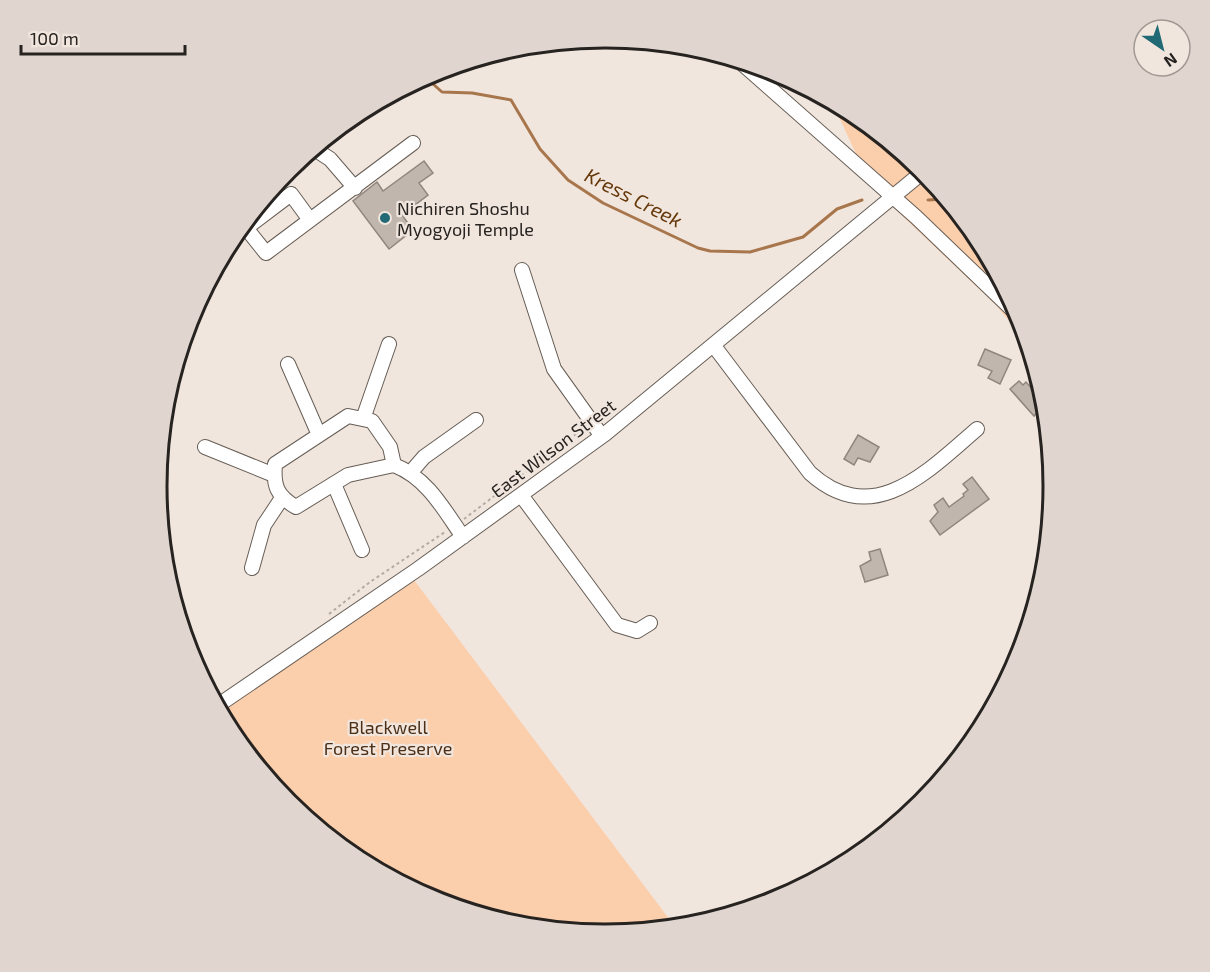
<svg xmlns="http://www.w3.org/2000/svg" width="1210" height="972" viewBox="0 0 1210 972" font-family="'Exo 2',sans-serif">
  <rect width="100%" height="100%" fill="#f1e6de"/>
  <path fill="#fbceac" d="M831 100C922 150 998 245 1028 344L996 305 893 207 866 175Z
    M414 580 676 928C623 933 570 937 517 926 396 901 278 821 219 711Z"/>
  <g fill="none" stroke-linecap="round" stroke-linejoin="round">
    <path stroke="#a8764c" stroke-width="3" d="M424 76 442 92 472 93 511 100 540 149 568 180 603 203 698 248 710 251 750 252 803 237 837 209 862 200
      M928 200 947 199"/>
  </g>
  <path fill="#c1b6ae" stroke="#90867f" stroke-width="1.5" d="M424 161 433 173 419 183 428 195 402 215 413 230 389 249 353 201 377 182 383 191Z
    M985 349 1011 360 1000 384 988 378 992 371 978 365Z
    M1019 381 1023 385 1026 382 1045 403 1034 416 1010 389Z
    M858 435 879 447 870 462 858 458 854 465 844 459Z
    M972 477 989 499 940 535 930 521 938 512 934 505 943 498 949 507 964 496 963 494 968 490 963 484Z
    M880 549 888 575 865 582 860 566 871 560 869 552Z"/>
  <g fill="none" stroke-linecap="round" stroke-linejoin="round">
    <g stroke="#665d55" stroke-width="16">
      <path id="minor" d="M738 60 916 217 1020 317
        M313 148 330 159 355 188
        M310 220 291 194 246 228 266 253 413 143
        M522 270 554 369 601 435
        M714 346 810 473C873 530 928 471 977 429
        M288 364 319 435
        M348 416 372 421 390 447 394 465 348 475 296 507C277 496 273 486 275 464Z
        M363 419 389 344
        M205 447 274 475
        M394 465C427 478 443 508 463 537
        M411 472 424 457 476 420
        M334 484 362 550
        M521 495 617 625 637 631 650 623
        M252 568 264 525 282 498
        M217 706 418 569 605 434 924 171"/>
    </g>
    <path stroke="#b4aba5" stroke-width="2" stroke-dasharray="3 3" stroke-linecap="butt" d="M464 519 584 428
      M329 614 370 582 445 532"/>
    <use href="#minor" stroke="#fff" stroke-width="14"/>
  </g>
  <circle fill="#216a75" stroke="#f1e6de" stroke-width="2" cx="385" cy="218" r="6"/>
  <g text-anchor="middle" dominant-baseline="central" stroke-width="4.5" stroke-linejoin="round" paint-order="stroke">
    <g font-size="18" fill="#272320" stroke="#f1e6de" text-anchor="start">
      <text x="397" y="208">Nichiren Shoshu<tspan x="397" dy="21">Myogyoji Temple</tspan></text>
    </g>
    <g font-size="18" fill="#272320" stroke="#f1e6de">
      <text transform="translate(553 448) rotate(-37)">East Wilson Street</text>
    </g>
    <g font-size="18" fill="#4b2e15" stroke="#f1e6de">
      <text x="388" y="727">Blackwell<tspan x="388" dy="21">Forest Preserve</tspan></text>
    </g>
    <g font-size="20" font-style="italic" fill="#65380a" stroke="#f1e6de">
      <text transform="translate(634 197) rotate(27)">Kress Creek</text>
    </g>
  </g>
  <path d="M0 0H1210V972H0ZM167 486a438 438 0 1 1 876 0a438 438 0 1 1-876 0Z" fill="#e1d6cf" fill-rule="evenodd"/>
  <path fill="none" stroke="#272320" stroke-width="3" d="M167 486a438 438 0 1 1 876 0a438 438 0 1 1-876 0Z"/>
  <g transform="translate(1162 48) rotate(145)"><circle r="28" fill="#f1e6de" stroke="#a09892" stroke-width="1.5"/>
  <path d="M0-4.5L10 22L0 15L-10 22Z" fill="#216a75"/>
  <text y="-9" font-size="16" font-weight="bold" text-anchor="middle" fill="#272320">N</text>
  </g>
  <path d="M21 45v9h164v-9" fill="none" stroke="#272320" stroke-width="3"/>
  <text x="30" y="45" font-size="18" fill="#272320" stroke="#f1e6de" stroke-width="4.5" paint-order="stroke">100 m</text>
</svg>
